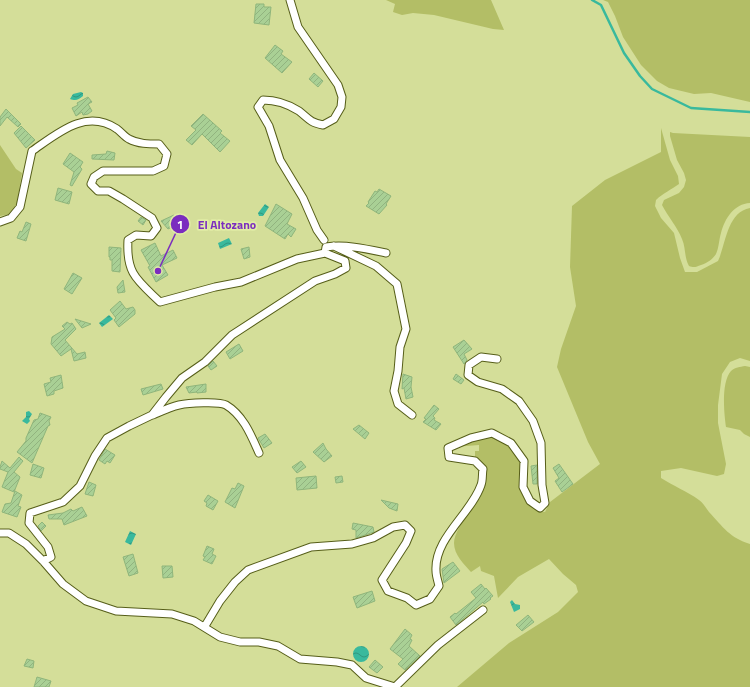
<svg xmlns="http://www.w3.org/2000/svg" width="750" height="687" viewBox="0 0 750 687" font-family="'Titillium Web',sans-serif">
  <defs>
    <pattern id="water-waves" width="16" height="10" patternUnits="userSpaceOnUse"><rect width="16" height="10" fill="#39b99d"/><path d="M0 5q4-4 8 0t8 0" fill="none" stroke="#30977e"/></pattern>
    <pattern id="building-hatch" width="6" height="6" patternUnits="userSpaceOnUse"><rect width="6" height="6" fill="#a9d095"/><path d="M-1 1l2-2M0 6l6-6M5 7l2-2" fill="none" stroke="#91b37f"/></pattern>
  </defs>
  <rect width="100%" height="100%" fill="#d4de99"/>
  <path fill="#b3be66" d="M386 0H491L504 30 493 29 434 15 413 13 402 15 393 12 395 4Z
    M603 0H750V102L711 93 694 94 669 88 657 81 641 65 623 37 615 16 608 2Z
    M661 128 670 160 678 176 679 184C671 190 663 193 656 200L655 206 661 218 674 233 680 258 685 272H697L718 261C726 244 727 212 750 208V361L740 358 730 362 722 374 718 405V423L726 464 724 474 717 476 681 468 661 471V478C673 486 687 491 699 500 703 503 706 508 709 512 723 527 730 538 750 544V687H457L509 643 558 612 578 592 576 585 563 574 549 559 518 577 498 598 494 576 481 571 480 566 471 572C464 564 454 555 454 543 454 520 510 474 475 458V451H479V445L454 447 468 441 493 437 509 446 521 462 527 501 537 511 545 512 550 502 600 464 588 442 557 367 561 349 576 306 570 267 572 206 605 180 661 152Z
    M670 132 673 133 750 137V203C734 204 725 218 721 233 719 239 719 248 716 254 713 259 707 263 701 265 696 267 694 268 689 266 684 257 686 248 682 239 677 226 668 217 662 205L664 200 679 193 684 187 686 180 684 173 677 160 670 136Z
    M0 145 16 169 22 173 17 203 10 214 0 216Z
    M745 366 750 367V437L744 434 740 430 726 427C724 413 721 382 731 371 735 367 740 367 745 366Z"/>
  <path fill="url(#water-waves)" d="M81 92 83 93V96C78 100 76 101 70 99L73 94Z
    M265 204 269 207 263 216H259L258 213Z
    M229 238 232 244 220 249 218 243Z
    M109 315 113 319 102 327 99 323Z
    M29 411 32 414 29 419 30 421 27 424 22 421 26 417V412Z
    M130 531 136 534 131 545 125 542Z
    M512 600 515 604 520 605V609L514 612 510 602Z
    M353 654a8 8 0 1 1 16 0a8 8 0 1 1-16 0Z"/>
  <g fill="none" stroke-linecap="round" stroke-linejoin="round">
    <path stroke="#39b99d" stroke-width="2.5" d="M592 0 601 5 624 53 640 76 652 89 691 108 750 112"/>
  </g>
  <path fill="url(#building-hatch)" stroke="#8fb57b" d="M256 4H264V7H271L269 25 254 23Z
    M275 45 283 51 281 54 292 62 282 73 265 58Z
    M314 73 323 81 318 87 309 79Z
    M88 97 92 102 88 104 92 111 88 114 83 115 82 112 76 116 72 108 78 105 77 103Z
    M6 109 21 124 18 127 7 117 0 126V117Z
    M203 114 222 131 220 133 230 141 220 152 202 134 192 145 186 140 196 130 191 126Z
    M21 126 35 140 26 148 14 133Z
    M107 151 115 153 114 160 92 159V155L106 154Z
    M70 153 83 162 80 167 82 169 72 186 70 185 74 172 63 164Z
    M58 188 72 192 69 204 55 200Z
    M379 189 391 196 386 204 387 205 379 214 366 206 369 203 368 202 375 191 377 192Z
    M276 204 292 214 287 224 296 229 291 237 288 234 285 239 265 226Z
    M174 215 178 224 168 229 161 221Z
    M141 217 146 220 143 225 138 221Z
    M26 222 31 224 26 241 17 238 20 231 22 232Z
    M155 243 161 256 173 250 177 258 162 265 168 275 156 282 148 267 150 266 141 250Z
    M109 247 121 248 120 272 112 271V260H110V257H109Z
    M249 247 250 257 244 259 241 249Z
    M73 273 82 278 72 294 64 289Z
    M123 280 125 292 118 293 117 287Z
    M120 301 126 309 133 307 135 310V314L119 327 114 320 116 318 110 310Z
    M75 319 91 324 82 328Z
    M67 322 70 324 72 323 76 329 65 340 77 354 85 352 86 358 74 361 71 349 61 356 51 344 52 337 65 329 62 326Z
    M464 340 472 349 464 354 467 360 464 364 453 347Z
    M239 344 243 351 230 359 226 352Z
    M213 361 217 366 211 370 208 366Z
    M403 374 412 377 411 387 413 397 406 399 404 388 402 389Z
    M456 374 464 380 461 384 453 379Z
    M61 375 63 388 54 391V394L47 396 44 384 51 382 50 378Z
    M161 384 163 389 143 395 141 389Z
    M206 384V392L197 393V392L189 393 186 387Z
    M434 405 439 409 433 416 435 418 434 420 441 424 436 430 423 422 426 419 424 418Z
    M40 413 51 417 49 421 50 425 48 426 32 463 17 452 26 441V438L34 420 38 419Z
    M359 425 369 433 365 439 353 429Z
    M265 434 272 443 264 448 258 438Z
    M323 443 326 449 332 456 324 462 313 452Z
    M105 449 115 455 110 463 107 461 105 464 99 460Z
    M19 457 23 461 14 472 20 477 14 492 2 487 8 472 0 469V467L2 461 10 468Z
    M301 461 306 467 297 473 292 467Z
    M33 464 44 468 41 478 30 475Z
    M559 464 573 484 562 492 555 481 559 478 553 468Z
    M537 465V484H533L531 466Z
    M316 476 317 488 297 490 296 478Z
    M342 476 343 482 336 483 335 477Z
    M89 482 96 485 93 496 85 494Z
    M238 483 244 486 235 508 225 502 232 488 235 489Z
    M15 491 22 495 18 506 21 507 17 517 2 512 5 504 11 503Z
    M208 495 218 501 213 510 206 506 207 503 204 501Z
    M381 500 398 504 397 511 389 508Z
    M82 507 87 516 64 525 62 519H49L48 515 63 513 71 509 73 511Z
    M42 522 46 526 41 531 38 526Z
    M353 523 373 527 374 532 356 538V530L352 529Z
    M207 546 214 549 212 554 216 556 212 564 203 560 205 557 203 556Z
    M133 554 138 573 129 576 123 557Z
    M453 562 460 571 444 583 442 569Z
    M162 566H172L173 577 163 578Z
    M481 584 485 589 486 588 493 596 490 598 491 599 484 604 483 602 456 625 450 617 455 613 456 614 476 598 471 592Z
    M372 591 375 601 357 608 353 597Z
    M528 615 534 622 522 631 516 625Z
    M405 629 412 635 410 639 412 640 409 646 420 656 405 670 398 664 403 659 390 649Z
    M27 659 34 661 33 668 24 666Z
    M375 660 383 667 377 673 369 667Z
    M37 677 51 681 49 687H34Z"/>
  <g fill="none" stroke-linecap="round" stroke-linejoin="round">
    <g stroke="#565e19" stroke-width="9">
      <path id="street" d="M290 0 298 27 338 85 342 97 341 107 334 119 323 125C309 122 309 119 299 111 288 104 276 100 263 100L258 107 269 126 280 160 303 198 317 230 324 240
        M0 222 11 218 20 207 32 151C58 133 86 108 117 129 121 132 125 137 129 139 138 144 149 144 159 144L167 154 164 166 153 171H103L94 177 91 184 98 191H109L123 199 152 218 157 228 151 236 136 235 128 240C126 274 137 280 160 302L215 287 241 282 297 259 325 253 345 261 346 268 335 274 315 281 232 335 205 362 182 378 166 397 152 415 129 426 107 438 95 456 80 486 63 502 30 513 29 523 48 547 51 557 43 561
        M334 246 376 266 397 284 406 329 400 347 398 371 394 391 398 404 412 415
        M325 253 326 247C346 244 367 249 386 253
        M153 415C162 411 170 407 179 405 188 403 219 401 226 405 243 415 251 435 259 453
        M0 533H9L26 544 43 561 63 584 86 601 116 611 172 614 194 621 220 637 240 642H259L278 646 300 659 337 662 352 665 366 678 395 687
        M205 626 220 601 235 582 248 570 311 547 352 544 373 538 393 527 405 525 411 531 406 543 382 580 388 591 407 598 416 605 430 599 439 586C438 581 436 576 436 571 434 538 471 514 481 485 483 480 482 474 483 469L475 461 449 457 448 448 471 438 492 433 511 443 524 461 523 487 530 501 540 508 545 503 542 485 541 443 533 421 519 401 502 389 478 382 468 375 469 365 481 357 497 359
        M395 687 438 645 483 610"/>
    </g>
    <use href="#street" stroke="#fff" stroke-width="7"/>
  </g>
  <path fill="none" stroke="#7b2cbf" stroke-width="1.5" d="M158 271L180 224"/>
  <g fill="#7b2cbf" stroke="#e1eca6" stroke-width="1.5">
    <circle cx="158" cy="271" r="4"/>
    <circle cx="180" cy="224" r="10"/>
  </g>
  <g font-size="12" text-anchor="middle" font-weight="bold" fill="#fff">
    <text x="180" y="229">1</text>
  </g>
  <g font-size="12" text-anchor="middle" font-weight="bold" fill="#7b2cbf" stroke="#e1eca6" stroke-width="3.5" stroke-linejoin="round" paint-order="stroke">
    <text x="227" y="229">El Altozano</text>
  </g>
</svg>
